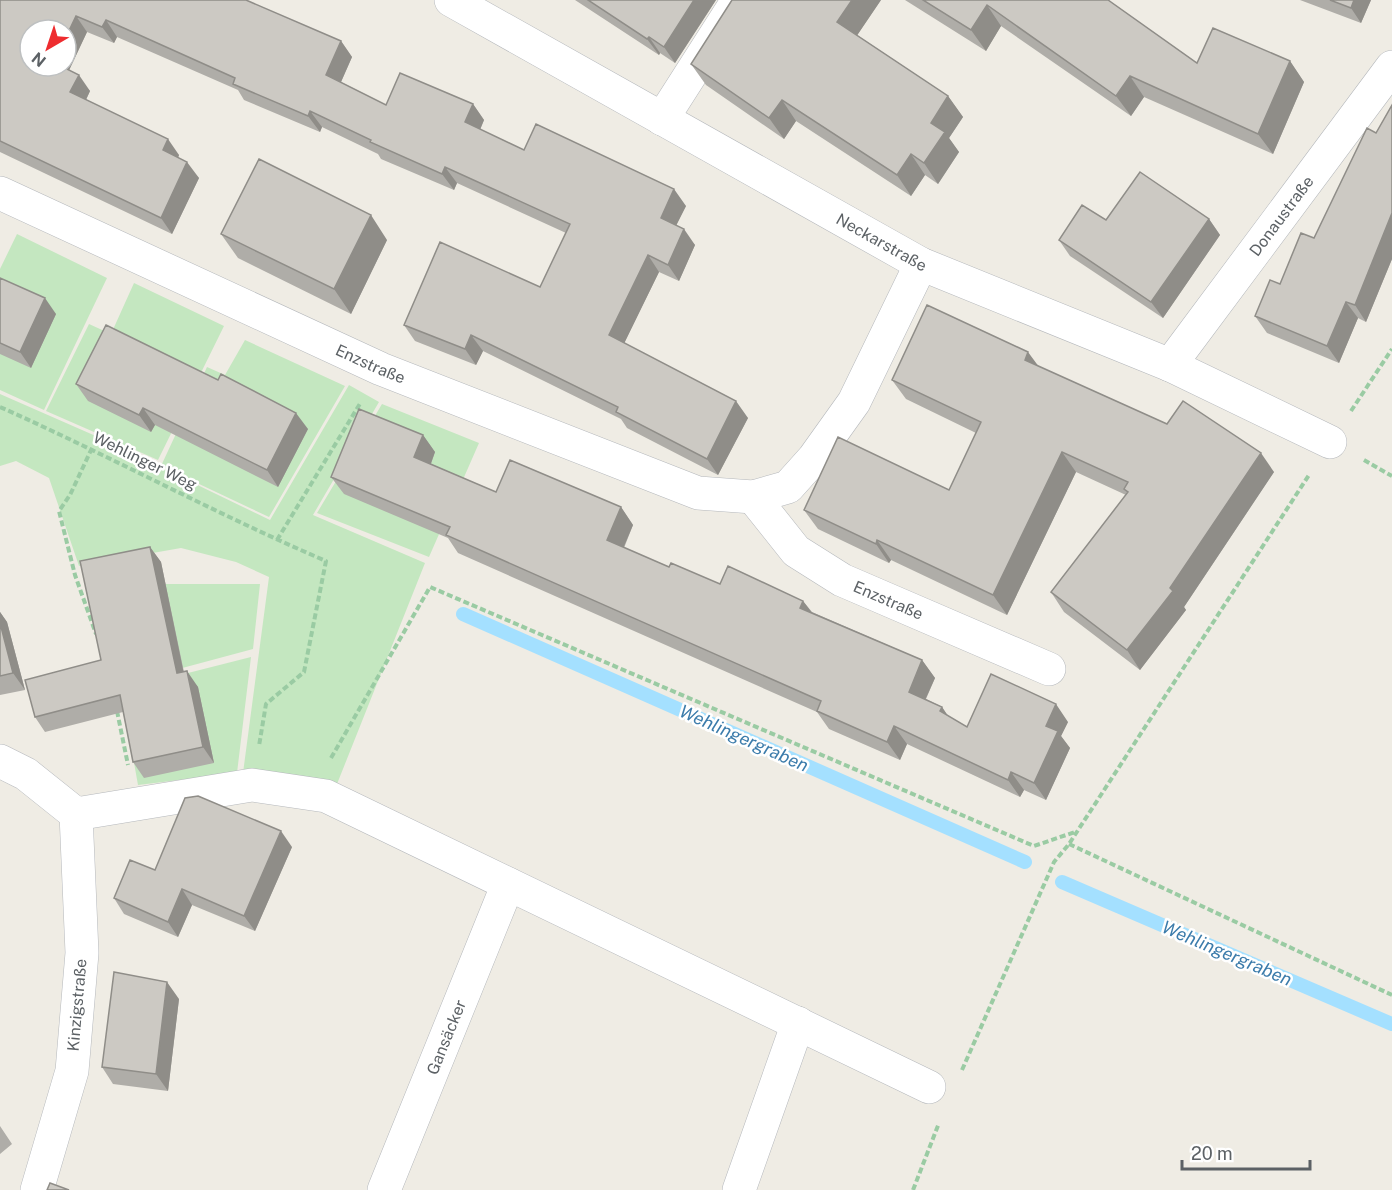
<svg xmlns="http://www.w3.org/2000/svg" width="1392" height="1190" viewBox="0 0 1392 1190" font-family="'Public Sans',sans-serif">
  <rect width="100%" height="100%" fill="#efece4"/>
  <path fill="#c4e7c0" d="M17 234 107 278 44 410 0 390V269Z
    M134 283 224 326 158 460 46 411 89 324 111 334Z
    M245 340 345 386 269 517 161 466 207 367 225 375Z
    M349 385 379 402 313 515 425 563 337 784 243 773 269 577 236 562 181 548 79 566 49 478 16 461 0 466V394L98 437 270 520Z
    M382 404 479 443 429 557 317 513Z
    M86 584H260L253 649 119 685Z
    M251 657 237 773 138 785 121 690Z"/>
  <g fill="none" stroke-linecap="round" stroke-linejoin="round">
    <path stroke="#a4e0ff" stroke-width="14" d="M463 614 1025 862
      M1062 882 1392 1024"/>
    <g stroke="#b5b8bc" stroke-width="34">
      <g id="minor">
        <path id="s1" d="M451 0 921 264 1170 365 1330 442"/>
        <path d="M662 119 738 0"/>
        <path id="s2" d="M0 193 381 369 698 493 753 497 788 487 814 458 854 402 921 264"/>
        <path id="s3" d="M1170 365 1392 67"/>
        <path id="s4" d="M753 497 796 551 842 580 1049 669"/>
        <path d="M0 761 26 774 76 814 82 953 72 1071 37 1190"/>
        <path d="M76 814 252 785 326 796 929 1087"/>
        <path id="s5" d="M384 1190 508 884"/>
        <path d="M739 1190 798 1023"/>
      </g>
    </g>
    <path stroke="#9acba3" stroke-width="4" stroke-dasharray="6 3" stroke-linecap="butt" d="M0 407C110 456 216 514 326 561L304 672 266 704 259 746
      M1351 411 1392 349
      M92 448 70 495 59 511 75 575 96 634
      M1364 460 1392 476
      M277 540 361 402
      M117 711 128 765
      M331 758 430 587 1034 846 1075 832
      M1069 844 1392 995
      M962 1070 1054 862 1069 844 1309 475
      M913 1190 939 1123"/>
    <use href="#minor" stroke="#fff" stroke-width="33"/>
  </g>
  <path fill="#afada8" d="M0 0 341 41 352 57 341 82 386 105 473 104 484 120 480 130 524 150 686 206 676 225 695 245 679 281 659 272 624 343 748 418 718 475 627 428 621 419 483 351 476 365 415 341 404 325 540 287 566 233 457 183 454 190 381 159 378 154 322 127 320 132 244 100 238 90 117 37 114 43 87 32 69 70 90 91 86 100 179 155 178 158 199 178 172 234 0 152Z
    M575 0H716L675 63 660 53 659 55Z
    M881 0 857 35 948 96 963 117 949 138 959 152 938 184 925 175 911 196 796 121 784 139 706 85 691 64Z
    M905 0H1108L1197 63 1290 61 1304 82 1273 154 1144 97 1131 116 1001 26 986 51Z
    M1300 0H1371L1361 23Z
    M1392 105V259L1366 322 1358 318 1339 363 1267 333 1255 316 1314 238 1376 133Z
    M1209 219 1220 235 1163 318 1070 256 1059 240 1106 220Z
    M221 234 387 240 351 314 238 258Z
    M0 278 56 314 31 368 0 354Z
    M1038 366 1274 472 1184 607 1186 610 1140 670 1064 612 1051 592 1126 495 1076 472 1007 615 891 560 889 563 818 529 804 510 949 490 976 433 906 399 892 380Z
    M76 384 308 429 278 487 155 425 151 432 88 401Z
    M423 435 435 452 431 464 496 492 621 507 633 525 624 548 669 567 720 584 803 601 812 612 922 660 935 678 926 699 942 707 948 716 967 727 1068 722 1061 736 1070 748 1046 800 1024 790 1020 797 907 744 900 760 829 729 817 712 458 553 448 538 344 494 331 477Z
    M150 547 161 562 184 672 198 687 214 763 144 778 133 762 123 712 45 732 35 717 101 660Z
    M0 612 7 622 25 690 0 695Z
    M292 847 255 931 192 905 178 937 124 914 114 898 155 870Z
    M179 999 168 1091 113 1084 102 1067Z
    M0 1126 12 1144 0 1154Z"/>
  <path fill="#8f8d88" d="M694 0H716L675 63 664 47Z
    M852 0H881L852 43 837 22Z
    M1354 0H1371L1361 23 1351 8Z
    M987 5 1001 26 986 51 971 30Z
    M76 16 87 32 65 79 56 66H66V37Z
    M106 20 117 37 114 43 102 27Z
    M649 37 660 53 659 55 647 39Z
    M341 41 352 57 337 91 326 75Z
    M1290 61 1304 82 1273 154 1258 134Z
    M79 75 90 91 82 108 70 92Z
    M1130 76 1144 97 1131 116 1116 96Z
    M948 96 963 117 949 138 959 152 938 184 924 163 931 123Z
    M782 100 796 121 784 139 769 118Z
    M473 104 484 120 476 139 465 122Z
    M310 111 322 127 320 132 308 116Z
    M168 139 179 155 174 167 163 150Z
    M911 154 925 175 911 196 897 175Z
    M187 162 199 178 172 234 161 218Z
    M445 167 457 183 454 190 442 174Z
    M674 189 686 206 672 234 661 218Z
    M1392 213V259L1366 322 1355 305Z
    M371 215 387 240 351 314 334 289Z
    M1209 219 1220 235 1163 318 1151 302Z
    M684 229 695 245 679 281 668 265Z
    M648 255 659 272 620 352 609 335Z
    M45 298 56 314 31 368 20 352Z
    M1346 302 1358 318 1339 363 1327 346Z
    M471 335 483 351 476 365 465 349Z
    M1028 352 1042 371 1025 360Z
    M736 401 748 418 718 475 707 459Z
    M143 408 155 425 151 432 139 415Z
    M296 413 308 429 278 487 267 470Z
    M423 435 435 452 427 474 414 457Z
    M1062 452 1076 472 1007 615 993 595Z
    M1261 453 1274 472 1184 607 1186 610 1140 670 1127 650Z
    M621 507 633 525 619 558 607 540Z
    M877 540 891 560 889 563 876 544Z
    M150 547 161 562 187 689 177 673Z
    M803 601 816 618 800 608Z
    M0 612 7 622 25 690 13 673 0 623Z
    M922 660 935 678 921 709 909 692Z
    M187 671 198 687 214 763 203 747Z
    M1056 704 1068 722 1061 736 1070 748 1046 800 1034 783 1046 726Z
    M942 707 954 725 940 711Z
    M894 726 907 744 900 760 887 742Z
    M1011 772 1024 790 1020 797 1008 780Z
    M281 831 292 847 255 931 244 916Z
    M182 889 192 905 178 937 168 922Z
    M167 982 179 999 168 1091 156 1074Z"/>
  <path fill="#ccc9c3" stroke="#8f8d88" stroke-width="1.5" d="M0 0H246L341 41 326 75 386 105 400 73 473 104 465 122 524 150 536 124 674 189 661 218 684 229 668 265 648 255 609 335 736 401 707 459 616 412 618 407 471 335 465 349 404 325 440 242 540 287 570 224 445 167 442 174 370 142 371 140 310 111 308 116 233 84 235 78 106 20 102 27 76 16 66 37V30H30V66H61L79 75 70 92 168 139 163 150 187 162 161 218 0 141Z
    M588 0H694L664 47 649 37 647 39Z
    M732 0H852L837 22 948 96 931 123 945 132 924 163 911 154 897 175 782 100 769 118 691 64Z
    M923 0H1108L1197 63 1213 28 1290 61 1258 134 1130 76 1116 96 987 5 971 30Z
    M1330 0H1354L1351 8Z
    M1392 105V213L1355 305 1346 302 1327 346 1255 316 1270 280 1280 284 1301 233 1314 238 1367 128 1376 133Z
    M259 159 371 215 334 289 221 234Z
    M1140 172 1209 219 1151 302 1059 240 1082 205 1106 220Z
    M0 278 45 298 20 352 0 343Z
    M927 305 1028 352 1025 360 1167 424 1183 401 1261 453 1170 588 1173 591 1127 650 1051 592 1128 492 1124 489 1128 482 1062 452 993 595 877 540 876 544 804 510 838 437 949 490 981 422 892 380Z
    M106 325 218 380 221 374 296 413 267 470 143 408 139 415 76 384Z
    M359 409 423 435 414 457 496 492 510 460 621 507 607 540 669 567 671 563 720 584 728 566 803 601 800 608 922 660 909 692 942 707 940 711 967 727 991 674 1056 704 1046 726 1058 731 1034 783 1011 772 1008 780 894 726 887 742 817 711 821 701 446 535 450 527 331 477Z
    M150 547 177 673 187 671 203 747 133 762 120 695 35 717 25 680 101 660 80 561Z
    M0 623 13 673 0 676Z
    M198 796 281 831 244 916 182 889 168 922 114 898 130 860 155 870 185 798Z
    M114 972 167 982 156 1074 102 1067Z
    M50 1183 69 1190H47Z"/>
  <g text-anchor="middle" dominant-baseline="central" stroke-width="5" stroke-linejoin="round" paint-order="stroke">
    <g font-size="16" fill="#5c6165" stroke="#fff">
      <text stroke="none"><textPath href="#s3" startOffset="186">Donaustraße</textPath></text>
      <text stroke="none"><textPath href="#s1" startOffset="494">Neckarstraße</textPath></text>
      <text stroke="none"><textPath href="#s2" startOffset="408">Enzstraße</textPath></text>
      <text transform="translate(145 461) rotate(26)">Wehlinger Weg</text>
      <text stroke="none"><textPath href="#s4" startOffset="174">Enzstraße</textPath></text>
      <text transform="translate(77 1005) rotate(-85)">Kinzigstraße</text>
      <text stroke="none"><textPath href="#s5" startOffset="165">Gansäcker</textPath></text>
    </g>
    <g font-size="18" font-style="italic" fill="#3c7cab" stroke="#fff">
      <text transform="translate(744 738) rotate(24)">Wehlingergraben</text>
      <text transform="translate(1227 953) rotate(23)">Wehlingergraben</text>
    </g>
  </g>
  <g transform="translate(48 48) rotate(219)"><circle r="28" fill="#ffffff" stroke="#bec0c1" stroke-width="1.5"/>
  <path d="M0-4.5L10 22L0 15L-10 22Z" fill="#ee2c2f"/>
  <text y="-9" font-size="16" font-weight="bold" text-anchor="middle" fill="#5c6165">N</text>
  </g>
  <path d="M1182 1160v9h128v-9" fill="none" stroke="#5c6165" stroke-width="3"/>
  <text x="1191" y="1160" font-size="18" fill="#5c6165" stroke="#ffffff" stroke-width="4.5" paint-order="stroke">20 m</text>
</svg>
